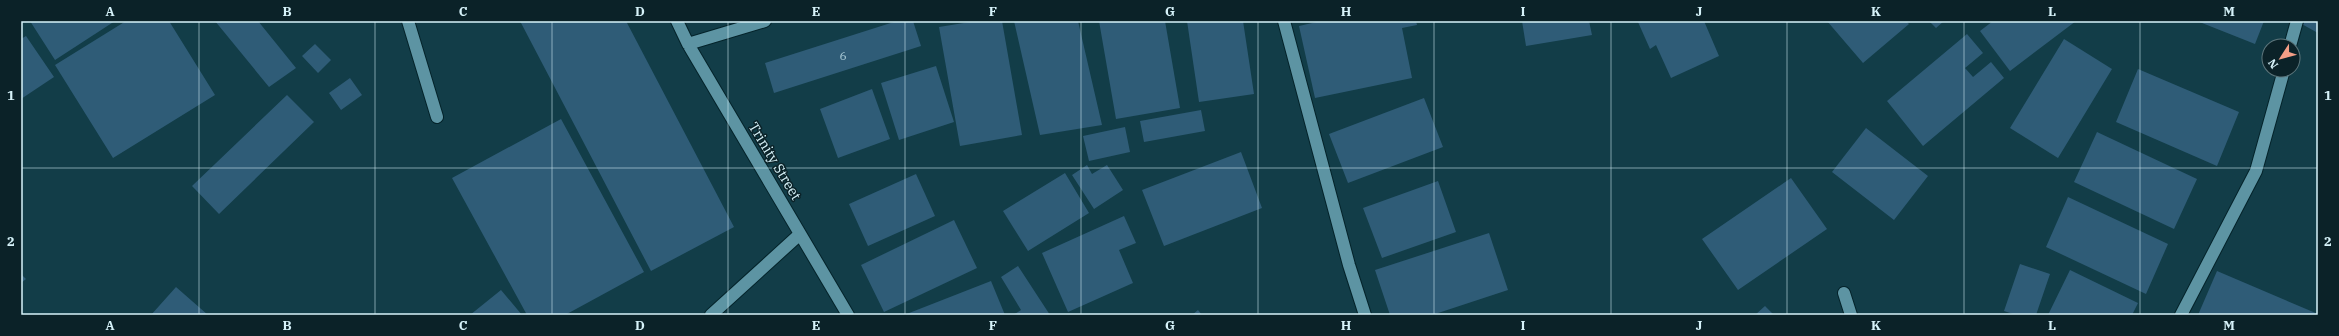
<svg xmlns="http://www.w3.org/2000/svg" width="2339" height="336" viewBox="0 0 2339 336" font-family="'IBM Plex Serif',serif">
  <rect width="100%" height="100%" fill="#123d48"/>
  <path fill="#2f5c77" d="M30 21H115L55 60Z
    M126 21H169L215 95 113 158 55 65Z
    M215 21H258L296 68 269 87Z
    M520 21H626L734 227 651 271Z
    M897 21H913L921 46 774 93 765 63Z
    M976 21H1002L1022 135 960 146 939 27Z
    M1014 21H1078L1102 125 1040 135Z
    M1099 21H1165L1180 108 1116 119Z
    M1187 21H1243L1254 94 1199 102Z
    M1321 21H1416L1417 25 1402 28 1412 78 1315 98 1299 26Z
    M1522 21H1589L1592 35 1526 46Z
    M1641 21H1704L1719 56 1671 78 1656 45 1650 49 1638 22Z
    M1827 21H1906L1909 24 1863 63Z
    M1929 21H1944L1936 28Z
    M1993 21H2076L2010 71 1980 31Z
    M2197 21H2264L2255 44Z
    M2299 21H2318V33L2298 22Z
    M1967 34 1983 53 1965 68 1973 77 1991 62 2004 78 1923 146 1887 101Z
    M26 36 54 77 21 99V39Z
    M2064 39 2112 69 2058 158 2010 128Z
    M315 44 331 60 318 73 302 56Z
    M936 66 954 122 899 140 881 83Z
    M2138 69 2239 112 2217 166 2116 122Z
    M350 78 362 95 341 110 329 93Z
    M872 89 890 139 838 158 820 109Z
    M287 95 314 122 219 214 192 186Z
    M1424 98 1443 147 1348 183 1329 134Z
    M1201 110 1205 131 1144 142 1140 121Z
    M561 119 644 272 565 315H527L452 178Z
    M1125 127 1130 152 1089 161 1083 136Z
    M1866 128 1928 176 1894 220 1832 172Z
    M2097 132 2197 179 2174 229 2074 182Z
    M1241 152 1262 208 1164 246 1142 190Z
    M1087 165 1092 174 1107 165 1123 190 1094 209 1072 175Z
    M1065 173 1089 213 1028 251 1003 211Z
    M916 174 935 216 868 246 849 204Z
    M1791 178 1827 229 1738 290 1702 239Z
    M1438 181 1456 232 1382 258 1363 208Z
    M2068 197 2168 244 2146 294 2046 247Z
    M1124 216 1136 243 1119 250 1133 283 1068 312 1042 253Z
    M954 220 977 268 884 312 861 265Z
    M1489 233 1508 290 1432 315H1390L1375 270Z
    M2020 264 2050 274 2036 315H2016L2004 311Z
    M1018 266 1050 315H1013L1021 310 1001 277Z
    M2070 270 2138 303 2132 315H2048Z
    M2217 271 2318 314V315H2198Z
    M21 274 26 279 21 283Z
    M991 281 1005 315H904Z
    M176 287 208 315H151Z
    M501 290 522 315H470Z
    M1765 306 1774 315H1755Z
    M1198 310 1202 315H1192Z"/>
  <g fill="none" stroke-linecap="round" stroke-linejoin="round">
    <g stroke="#04232a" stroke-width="14">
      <path id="minor" d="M408 21 437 117
        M677 21 688 44 848 315
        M1284 21 1349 265 1365 315
        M688 44 765 21
        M2290 46 2297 21
        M1844 293 1851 315
        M711 315 800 234
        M2181 315 2256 171 2284 70"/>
    </g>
    <use href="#minor" stroke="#5d94a3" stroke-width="12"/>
  </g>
  <path fill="none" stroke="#d7f3fa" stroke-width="1" stroke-opacity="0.55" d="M199 21V315M375 21V315M552 21V315M728 21V315M905 21V315M1081 21V315M1258 21V315M1434 21V315M1611 21V315M1787 21V315M1964 21V315M2140 21V315M21 168H2318"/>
  <g text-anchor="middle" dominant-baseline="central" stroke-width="3" stroke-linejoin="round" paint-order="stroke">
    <g font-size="12" fill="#adcdd9">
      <text x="843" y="55">6</text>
    </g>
    <g font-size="14" fill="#d7f3fa" stroke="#0b2228">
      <text transform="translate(775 161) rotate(59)">Trinity Street</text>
    </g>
  </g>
  <rect width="2339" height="336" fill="none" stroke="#0b2228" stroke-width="44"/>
  <g transform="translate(2281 58) rotate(234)"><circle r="19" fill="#0b2228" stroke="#5d767c"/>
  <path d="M0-3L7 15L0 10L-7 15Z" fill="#f49e86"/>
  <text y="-6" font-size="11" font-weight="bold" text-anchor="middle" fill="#d7f3fa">N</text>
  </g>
  <rect x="22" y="22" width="2295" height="292" fill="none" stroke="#d7f3fa" stroke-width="1.5"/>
  <g font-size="13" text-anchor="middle" font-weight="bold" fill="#d7f3fa">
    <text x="110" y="16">A</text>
    <text x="287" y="16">B</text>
    <text x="463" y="16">C</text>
    <text x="640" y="16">D</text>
    <text x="816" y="16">E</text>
    <text x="993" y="16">F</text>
    <text x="1170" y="16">G</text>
    <text x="1346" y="16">H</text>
    <text x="1523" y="16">I</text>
    <text x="1699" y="16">J</text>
    <text x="1876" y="16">K</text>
    <text x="2052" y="16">L</text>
    <text x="2229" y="16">M</text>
    <text x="11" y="100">1</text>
    <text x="2328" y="100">1</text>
    <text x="11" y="246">2</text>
    <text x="2328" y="246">2</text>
    <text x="110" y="330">A</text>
    <text x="287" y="330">B</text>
    <text x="463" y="330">C</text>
    <text x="640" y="330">D</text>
    <text x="816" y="330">E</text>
    <text x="993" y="330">F</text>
    <text x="1170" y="330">G</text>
    <text x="1346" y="330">H</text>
    <text x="1523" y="330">I</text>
    <text x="1699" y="330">J</text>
    <text x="1876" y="330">K</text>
    <text x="2052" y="330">L</text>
    <text x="2229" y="330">M</text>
  </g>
</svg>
